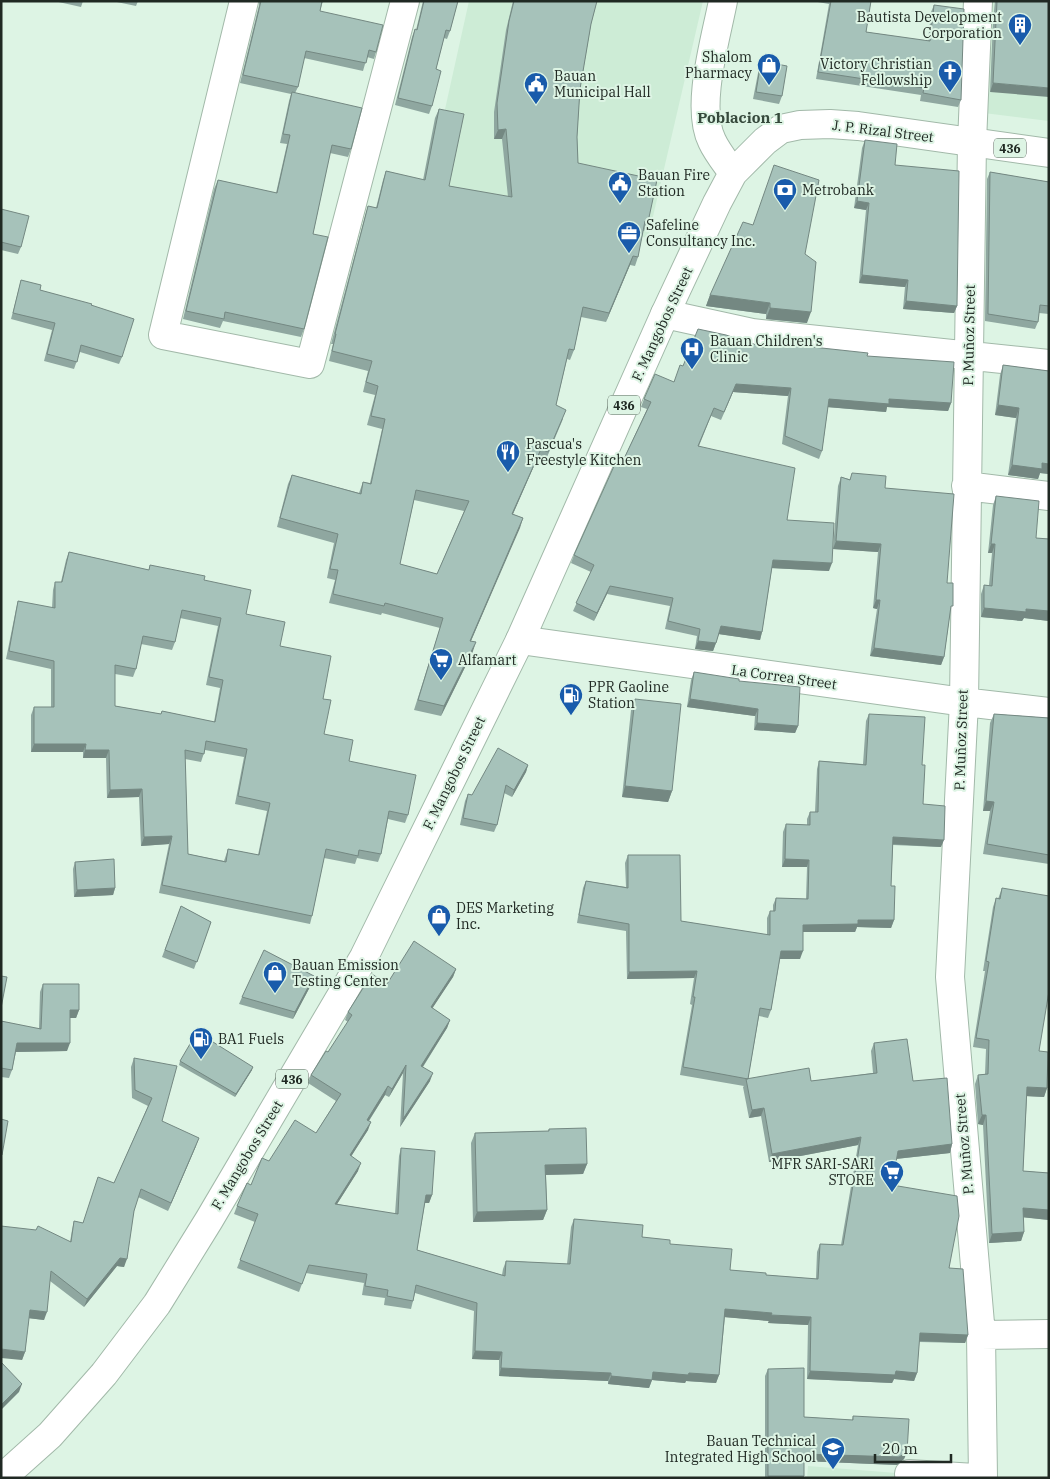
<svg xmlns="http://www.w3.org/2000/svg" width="1050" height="1479" viewBox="0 0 1050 1479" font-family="'IBM Plex Serif',serif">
  <rect width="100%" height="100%" fill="#ddf4e4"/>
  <path fill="#cdecd6" d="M469 1H703L648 238 426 195Z
    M991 1H1049V121L984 113Z
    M808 1466 909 1474V1478H807Z"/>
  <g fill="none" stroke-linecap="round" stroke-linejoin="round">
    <g stroke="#a2b9a9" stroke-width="30">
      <path id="minor" d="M244 1 163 335 310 364 405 1
        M978 1 972 142 964 702 950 977 981 1335 983 1478
        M665 314 752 333 1049 364
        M966 486 1049 496
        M520 640 964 702 1049 712
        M981 1335 1049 1334
        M909 1474 975 1478"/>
    </g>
    <g stroke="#a2b9a9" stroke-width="30">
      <path id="major" d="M723 1C716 38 695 107 712 141 717 152 726 163 733 173
        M2 1478 50 1435 104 1374 157 1304 209 1220 364 957 520 640 665 314 717 203 733 173 765 141 781 129 800 125 830 124 858 126 1049 153"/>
    </g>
    <use href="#minor" stroke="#fff" stroke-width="28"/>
    <use href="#major" stroke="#fff" stroke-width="28"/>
  </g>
  <path fill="#8fa7a0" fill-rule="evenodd" d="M54 1H83L81 7Z
    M112 1H138L136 6Z
    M259 1H323L320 11 376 52 374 59 367 57 363 71 304 58 298 87 295 93 351 149 348 157 330 153 313 234 304 329 301 337 223 321 220 328 183 319 214 189 218 180 276 193 287 144 280 143 289 101 291 94 240 83 259 5Z
    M423 1H458L450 31 447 39 444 38 436 69 432 106 429 114 395 105 412 37 415 29 416 30Z
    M513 1H597L591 24 580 89 577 137 578 163 648 222 644 231H643L638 257 635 266 630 265 606 322 581 317 574 350 570 360 567 359 556 405 563 419 545 462 537 459 513 514 523 518 471 641 473 651 441 716 414 710 440 628 382 613 381 615 329 603 335 580 327 578 334 543 277 527 288 484 292 475 359 493 363 482 370 483 382 429 367 425 375 395 363 392 368 371 329 361 333 344H331L365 216 368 206 376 208 383 180 386 171 423 180 435 118 439 109 449 186 508 197 502 139H494V112L506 30ZM414 500 464 511 437 574 400 564Z
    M812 1H871L866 32 928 41 931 12 934 5 961 100 958 107 920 101 921 95 816 79 829 4Z
    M995 1H1049L990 92 993 21Z
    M761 61 782 96 779 104 753 99 759 68Z
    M865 140 895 165 957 306 954 313 903 309 905 287 859 283 866 210 854 208 862 148Z
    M990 172 1049 182V314L1039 313 1038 322 1035 329 985 321 987 179Z
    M1 209 21 247 18 254 1 250Z
    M805 254 807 323 766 319V314L706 306 710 295Z
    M21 280 40 290 91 305 122 357 119 364 80 352 74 369 44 361 52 330 11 319Z
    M766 342 867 356 951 403 948 411 887 407 886 412 828 407 822 451 819 459 782 444 788 396 733 392 721 420 711 416 699 446 787 520 829 571 772 568 762 632 760 640 719 634 713 651 695 649 697 636 665 629 670 606 607 594 594 621 573 611 591 572 571 563 574 555 620 467 647 409 641 407 644 399 674 382 683 366 764 348Z
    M1003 365 1049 371V474L1040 473 1038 479 1008 475 1016 418 995 415 1000 375Z
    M841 477 885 488 947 583 950 614 944 657 941 665 870 656 877 609 873 608 878 552 833 549 838 486Z
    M996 496 1036 538 1049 539V621L1024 618 1022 621 981 617V594L984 585H989L992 553H988L993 505Z
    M69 552 149 570 150 565 204 580 246 614 280 646 323 699 324 734 349 761 408 815 405 823 388 819 381 854 378 862 357 858 355 864 324 858 312 916 310 924 159 893 169 844 141 846 139 797 107 798 106 758H83V752H31V715L34 707H51V669L6 659 16 609 18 601 52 608 53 590 55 582H61L66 560ZM180 618 218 626 206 685 220 688 214 722 162 711 161 714 115 706V674L133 677 136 669 141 644 172 650 175 642ZM205 750 244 757 235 804 267 811 258 855 228 849 224 861 188 854 185 759 201 762Z
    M694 672 739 681 798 726 795 733 754 730 755 716 687 707 691 680Z
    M635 699 672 791 668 802 622 797 631 710Z
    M869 714 922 765 923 804 941 847 893 845 891 886 894 920 891 928 857 927 855 932H803L800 959H780L771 1010 768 1018 759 1016 748 1079 811 1081 873 1073 871 1051 874 1043 913 1081 952 1144 950 1153 896 1159 892 1185 949 1268 968 1335 965 1343 919 1342 917 1373 914 1381 894 1379 892 1383 807 1379 808 1325 768 1323 769 1321 725 1317 719 1375 716 1383 686 1381 685 1383 652 1380 649 1388 608 1384V1381L499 1376V1360L472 1359 474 1311 415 1293 411 1309 384 1305 385 1298 362 1295 364 1283 306 1273 299 1292 237 1268 255 1222 234 1214 237 1206 269 1161 316 1133 336 1101 308 1083 311 1075 328 1052 348 1022 345 1020 348 1012 387 984 456 969 453 977 432 1008 450 1020 447 1028 423 1067 430 1081 400 1127 403 1073 389 1097 385 1095 369 1121 368 1130 351 1156 358 1171 337 1204 395 1214 399 1156 401 1148 432 1195 429 1203H425L417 1250 502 1275 503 1269 506 1261 567 1264 571 1227 574 1219 670 1244 730 1270 766 1275 816 1279 817 1252 820 1244 841 1245 858 1145 769 1162 761 1116 749 1118 743 1087 744 1086 680 1075 692 1005 690 1004 694 978 627 979 626 931 577 923 583 888 586 881 626 887 625 863 628 855 681 921 767 935V918L770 911H773V905L776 898 806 899 807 867H782L783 832 786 824 807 825V819L810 812H815L817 769 819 761 863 764 866 721Z
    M994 714 1049 718V864L983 854 990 811H983L990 723Z
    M528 765 526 772 512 797 504 793 497 825 494 832 460 825 465 801 468 794 472 795Z
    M75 862 115 888 113 895 74 897 73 869Z
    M1002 888 1047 1088 1044 1097 1027 1096 1023 1171 1049 1173V1220L1023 1217 1024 1232 1021 1241 989 1243 983 1125 978 1124 975 1084 978 1075 985 1074 986 1049 973 1047 985 971H983L993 907 996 898 998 899Z
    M181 906 211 922 194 969 162 957Z
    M312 983 293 1019 239 1004 242 997Z
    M43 984 79 1010 76 1018H70L67 1051 16 1052 12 1070 9 1078 1 1077V1021L39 1029 40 992Z
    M134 1058 162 1121 196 1146 168 1211 138 1197 134 1211 124 1267 117 1266 84 1307 50 1281 44 1320 29 1318 25 1352 22 1360 1 1226 70 1242 72 1230 74 1221 83 1223 114 1183 148 1106 132 1098 131 1067Z
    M180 1061 252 1070 235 1097 179 1065Z
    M549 1129 587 1164 583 1174 546 1175 547 1210 543 1220 473 1222 471 1143 475 1133 548 1131Z
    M768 1369 804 1417 852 1420 853 1416 907 1452 904 1459 897 1465 804 1461V1478H765V1376Z"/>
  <path fill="#748882" d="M993 83 1049 88V97L990 92Z
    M506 129 502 139H494L498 130Z
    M857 201 869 203 866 210 854 208Z
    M633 256 630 265 606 322 609 313Z
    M862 275 908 280 905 287 859 283Z
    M710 295 770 303 766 314 706 306Z
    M906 301 957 306 954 313 903 309Z
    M770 308 811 312 807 323 766 319Z
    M736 384 791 388 788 396 733 392 721 420Z
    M829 399H889L951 403 948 411 887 407 886 412 826 407Z
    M998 405 1019 408 1016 418 995 415Z
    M541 449 537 459 509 523 512 514Z
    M1042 463 1049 464V474L1040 473 1038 479 1008 475 1012 465Z
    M523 518 520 528 467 650 470 641Z
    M836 541 881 544 878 552 833 549Z
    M991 544H995L992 553H988Z
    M773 560 832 563 829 571 770 568Z
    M610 586 607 594 594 621 597 613Z
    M876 600H880L877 609 873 608Z
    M984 608 1026 609 1049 611V621L1024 618 1022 621 981 617Z
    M721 626 762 632 760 640 718 634Z
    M698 641 716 643 713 651 695 649Z
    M476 642 473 651 441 716 444 706Z
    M874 648 944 657 941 665 870 656Z
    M690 699 758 709 755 716 687 707Z
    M757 723 798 726 795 733 754 730Z
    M34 744H86L83 752H31Z
    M85 750H109L106 758H83Z
    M528 765 526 772 512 797 514 790Z
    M625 786 672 791 668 802 622 797Z
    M142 789 139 797 107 798 110 790Z
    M986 801 994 802 990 811H983Z
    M172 836 169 844 141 846 144 837Z
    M893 837 944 840 941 847 890 844Z
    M785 859 809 860 807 867H782Z
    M115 888 113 895 74 897 77 890Z
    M858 920H894L891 928 857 927 855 932H801L803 925Z
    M781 951H803L800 959H778Z
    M456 969 453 977 428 1015 431 1007Z
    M697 971 694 978 627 979 629 972Z
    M314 976 312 983 293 1019 295 1012Z
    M70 1010H79L76 1018H67Z
    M450 1020 447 1028 418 1074 421 1066Z
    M17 1043H70L67 1051 14 1052Z
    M406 1065 403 1073 389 1097 392 1089Z
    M253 1067 252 1070 235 1097 236 1094Z
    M433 1073 430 1081 400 1127 403 1119Z
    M388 1086 385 1095 364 1128 367 1120Z
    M1027 1087 1047 1088 1044 1097 1024 1096Z
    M764 1108 761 1116 749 1118 752 1110Z
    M982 1115H986L983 1125 978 1124Z
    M371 1122 368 1130 347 1163 350 1155Z
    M861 1137 858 1145 769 1162 772 1154Z
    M199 1138 196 1146 168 1211 171 1203Z
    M952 1144 950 1153 895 1159 898 1151Z
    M361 1163 358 1171 332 1212 335 1204Z
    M587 1164 583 1174 542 1175 545 1165Z
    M426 1195H432L429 1203H423Z
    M1023 1208 1049 1210V1220L1020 1217Z
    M547 1210 543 1220 473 1222 477 1212Z
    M1024 1232 1021 1241 989 1243 992 1234Z
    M120 1258 127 1259 124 1267 117 1266 84 1307 87 1299Z
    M725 1309 772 1313 769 1321 723 1317Z
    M30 1310 47 1312 44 1320 27 1318Z
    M771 1315 811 1317 808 1325 768 1323Z
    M920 1333 968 1335 965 1343 917 1341Z
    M1 1349 25 1352 22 1360 1 1358Z
    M475 1351 502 1352 499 1360 472 1359Z
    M501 1368 611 1373 608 1381 499 1376Z
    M810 1371H896L917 1373 914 1381 894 1379 892 1383 807 1379Z
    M653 1372 689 1373 719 1375 716 1383 686 1381 685 1383 652 1380 649 1388 608 1384 611 1376Z
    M22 1384 19 1392 1 1410V1405Z
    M907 1452 904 1459 897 1465 802 1461 804 1454Z
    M768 1476H804V1478H767Z"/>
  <path fill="#a6c2ba" stroke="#748882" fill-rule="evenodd" d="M261 1H322L320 11 383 25 376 52 369 50 366 63 306 51 298 87 243 75Z
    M424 1H458L450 31 446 30 436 69 441 71 432 106 398 98 415 29 417 30Z
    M514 1H597L591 24 580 89 577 137 578 163 657 180 648 222 645 221 638 257 633 256 609 313 583 307 574 350 569 349 556 405 566 410 548 452 541 449 512 514 523 518 470 641 476 642 444 706 418 700 443 618 385 603 384 606 333 594 338 570 330 569 338 534 280 518 292 475 361 494 363 482 371 484 385 419 371 416 378 386 366 382 372 361 332 351 336 334H335L368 206 377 208 386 171 425 180 439 109 464 114 449 186 512 197 506 129 498 130 497 103 509 21ZM416 490 469 501 437 574 400 564Z
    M831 1H871L866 32 930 41 934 5 964 9 961 100 923 93 924 88 818 72Z
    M997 1H1049V88L993 83Z
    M761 61 787 66 782 96 756 92Z
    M292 92 362 108 351 149 332 145 313 234 328 237 304 329 225 312 224 319 186 311 218 180 277 193 290 135 283 134Z
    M865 140 897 144 895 165 959 171 957 306 906 301 908 280 862 275 869 203 857 201Z
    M774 165 819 180 805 254 816 262 811 312 770 308V303L710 295 743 222 753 225Z
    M990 172 1049 182V306L1040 305 1038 322 988 314Z
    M1 209 29 216 21 247 1 242Z
    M21 280 41 285 40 290 92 304 91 305 134 319 122 357 81 345 77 362 47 354 55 323 13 313Z
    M698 329 726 335 766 348V342L868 353 867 356 954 362 951 403 889 399V404L829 399 822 451 785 436 791 388 736 384 724 412 714 408 698 446 795 468 787 520 834 523 832 563 773 560 762 632 721 626 716 643 698 641 700 629 668 621 673 598 610 586 597 613 576 603 594 565 574 555 615 464 620 467 651 402 644 399 655 374 674 382 680 365 683 366Z
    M1003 365 1049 371V464L1042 463V469L1012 465 1019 408 998 405Z
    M852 473 886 476 885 488 954 494 947 583H953V606H951L944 657 874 648 880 600H876L881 544 836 541 841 477 850 480Z
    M996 496 1039 501 1036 538 1049 539V611L1026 609V612L984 608V585L992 586 995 544H991Z
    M69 552 149 570 150 565 205 576 204 580 251 590 246 614 285 622 280 646 331 656 323 699 331 700 324 734 353 740 349 761 416 775 408 815 389 811 381 854 359 850 358 856 326 849 312 916 162 885 172 836 144 837 142 789 110 790 109 750H85L86 744H34V707H54V661L9 651 18 601 55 608V582H62ZM182 610 221 618 209 677 223 680 215 722 162 711 161 714 115 706V665L136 669 143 636 175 642ZM206 741 247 749 238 796 270 803 259 855 228 849 226 862 188 854 185 750 204 754Z
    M694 672 739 679V681L800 687 798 726 757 723 758 709 690 699Z
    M635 699 681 704 672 791 625 786Z
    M869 714 925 717 922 765H925L923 804 945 806 944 840 893 837 891 886H895L894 920H858V924L803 925V951H781L771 1010 760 1008 748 1079 683 1067 695 997H693L697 971 629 972V924L579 915 586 881 628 888V855H680L681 921 770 935V911H775L776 898 808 899 809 860 785 859 786 824 810 825V812H818L819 761 866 765Z
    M994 714 1049 718V855L987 844 994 802 986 801Z
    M498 748 528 765 514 790 506 785 497 825 463 818 468 794 472 795Z
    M114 859 115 888 77 890 75 862Z
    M1002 888 1049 896V991L1039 1051 1048 1052 1047 1088 1027 1087 1023 1171 1049 1173V1210L1023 1208 1024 1232 992 1234 986 1115H982L978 1075 988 1074 989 1040 976 1038 989 962 986 961 996 898 1000 899Z
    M181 906 211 922 197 962 165 950Z
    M414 941 456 969 431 1007 450 1020 421 1066 433 1073 403 1119 406 1065 392 1089 388 1086 367 1120 371 1122 350 1155 361 1163 335 1204 398 1214 401 1148 435 1151 432 1195H426L417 1250 505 1276 506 1261 570 1264 574 1219 643 1225 642 1237 670 1240V1244L732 1249 730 1270 766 1273V1275L818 1279 820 1244 843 1245 861 1137 772 1154 764 1108 752 1110 746 1079 809 1068 811 1081 877 1073 874 1043 907 1039 913 1081 947 1078 952 1144 898 1151 892 1185 957 1196 959 1216 949 1268 963 1269 968 1335 920 1333 917 1373 896 1371 895 1375 810 1371 811 1317 771 1315 772 1313 725 1309 719 1375 689 1373 688 1375 653 1372 652 1380 611 1376V1373L501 1368 502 1352 475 1351 477 1303 416 1285 413 1301 387 1296 388 1290 365 1286 367 1274 309 1265 302 1284 240 1260 258 1214 237 1206 247 1183 251 1185 262 1158 269 1161 295 1120 316 1133 341 1094 311 1075 326 1051 328 1052 352 1015 348 1012 372 974 387 984Z
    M264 950 314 976 295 1012 242 997Z
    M1 976 7 977 1 1008Z
    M43 984H79V1010H70V1043H17L12 1070 1 1068V1021L41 1029Z
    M197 1032 253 1067 236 1094 180 1061Z
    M134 1058 177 1066 162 1121 199 1138 171 1203 141 1189 134 1211 127 1259 120 1258 87 1299 51 1271 47 1312 30 1310 25 1352 1 1349V1226L36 1230 38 1226 71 1242 74 1221 83 1223 98 1177 114 1183 152 1098 135 1090Z
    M1 1119 8 1121 2 1155H1Z
    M586 1128 587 1164 545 1165 547 1210 477 1212 475 1133 549 1131V1129Z
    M1 1362 22 1384 1 1405Z
    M804 1368V1417L853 1420V1416L909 1419 907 1452 899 1457 804 1454V1476H768V1369Z"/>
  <defs>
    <g id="building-pin" transform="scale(1.25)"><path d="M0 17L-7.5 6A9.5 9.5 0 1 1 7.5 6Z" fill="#195bab" stroke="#ddf4e4"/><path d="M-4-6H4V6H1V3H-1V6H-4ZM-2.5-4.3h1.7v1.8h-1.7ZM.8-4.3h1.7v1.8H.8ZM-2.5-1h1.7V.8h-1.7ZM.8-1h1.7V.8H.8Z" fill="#fff"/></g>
    <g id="shop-pin" transform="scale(1.25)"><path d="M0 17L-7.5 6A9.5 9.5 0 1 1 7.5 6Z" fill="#195bab" stroke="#ddf4e4"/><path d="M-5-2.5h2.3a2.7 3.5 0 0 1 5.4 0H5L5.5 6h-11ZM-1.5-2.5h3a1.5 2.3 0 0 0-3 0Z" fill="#fff"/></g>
    <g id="church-pin" transform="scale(1.25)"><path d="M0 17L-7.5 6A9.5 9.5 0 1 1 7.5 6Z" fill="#195bab" stroke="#ddf4e4"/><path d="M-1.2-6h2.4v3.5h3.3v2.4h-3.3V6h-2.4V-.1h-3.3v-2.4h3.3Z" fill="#fff"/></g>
    <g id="civic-pin" transform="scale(1.25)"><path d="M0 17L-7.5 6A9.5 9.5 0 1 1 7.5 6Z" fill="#195bab" stroke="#ddf4e4"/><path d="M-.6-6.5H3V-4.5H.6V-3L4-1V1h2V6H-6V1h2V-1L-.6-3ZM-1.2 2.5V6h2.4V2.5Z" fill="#fff"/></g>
    <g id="bank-pin" transform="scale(1.25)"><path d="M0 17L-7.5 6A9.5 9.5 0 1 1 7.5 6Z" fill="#195bab" stroke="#ddf4e4"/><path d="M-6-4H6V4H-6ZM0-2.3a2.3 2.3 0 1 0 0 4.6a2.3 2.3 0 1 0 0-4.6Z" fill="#fff"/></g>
    <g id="office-pin" transform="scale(1.25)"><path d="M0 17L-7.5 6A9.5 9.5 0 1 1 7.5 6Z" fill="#195bab" stroke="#ddf4e4"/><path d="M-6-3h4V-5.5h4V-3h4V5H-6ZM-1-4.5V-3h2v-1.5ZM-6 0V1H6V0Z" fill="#fff"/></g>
    <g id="hospital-pin" transform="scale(1.25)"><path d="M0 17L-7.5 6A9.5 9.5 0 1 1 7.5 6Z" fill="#195bab" stroke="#ddf4e4"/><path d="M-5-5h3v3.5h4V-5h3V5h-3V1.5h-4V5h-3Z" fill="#fff"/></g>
    <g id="restaurant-pin" transform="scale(1.25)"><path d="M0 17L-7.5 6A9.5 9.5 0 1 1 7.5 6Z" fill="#195bab" stroke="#ddf4e4"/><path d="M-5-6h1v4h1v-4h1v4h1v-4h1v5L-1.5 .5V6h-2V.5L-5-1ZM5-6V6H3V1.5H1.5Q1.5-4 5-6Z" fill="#fff"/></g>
    <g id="supermarket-pin" transform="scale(1.25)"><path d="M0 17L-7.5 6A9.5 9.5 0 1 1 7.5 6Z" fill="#195bab" stroke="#ddf4e4"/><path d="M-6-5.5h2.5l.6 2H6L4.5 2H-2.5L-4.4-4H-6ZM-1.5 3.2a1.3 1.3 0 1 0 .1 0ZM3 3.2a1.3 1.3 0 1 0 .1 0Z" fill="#fff"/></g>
    <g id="fuel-pin" transform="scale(1.25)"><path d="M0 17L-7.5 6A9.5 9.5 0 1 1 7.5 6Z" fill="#195bab" stroke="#ddf4e4"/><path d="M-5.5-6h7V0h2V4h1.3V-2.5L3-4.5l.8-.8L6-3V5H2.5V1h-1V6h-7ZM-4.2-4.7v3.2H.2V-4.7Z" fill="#fff"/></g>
    <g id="school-pin" transform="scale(1.25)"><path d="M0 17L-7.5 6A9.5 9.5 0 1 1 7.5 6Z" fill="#195bab" stroke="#ddf4e4"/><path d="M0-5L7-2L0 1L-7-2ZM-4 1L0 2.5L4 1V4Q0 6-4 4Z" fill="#fff"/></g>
  </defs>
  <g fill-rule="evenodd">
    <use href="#building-pin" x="1020" y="25"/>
    <use href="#shop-pin" x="769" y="65"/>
    <use href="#church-pin" x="950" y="72"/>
    <use href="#civic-pin" x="536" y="84"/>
    <use href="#civic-pin" x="620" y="183"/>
    <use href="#bank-pin" x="785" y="190"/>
    <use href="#office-pin" x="629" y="233"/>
    <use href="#hospital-pin" x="692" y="349"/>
    <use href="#restaurant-pin" x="508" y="452"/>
    <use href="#supermarket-pin" x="441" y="660"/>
    <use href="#fuel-pin" x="571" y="695"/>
    <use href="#shop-pin" x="439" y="916"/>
    <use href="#shop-pin" x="275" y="973"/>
    <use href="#fuel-pin" x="201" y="1039"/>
    <use href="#supermarket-pin" x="892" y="1172"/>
    <use href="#school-pin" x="833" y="1449"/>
  </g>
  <g text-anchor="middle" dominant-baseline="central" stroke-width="4" stroke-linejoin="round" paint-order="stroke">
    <g fill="#ddf4e4" stroke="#59665d" stroke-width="1">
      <rect x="994" y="138.5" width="32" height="19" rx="4"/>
      <rect x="608" y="395.5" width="32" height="19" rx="4"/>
      <rect x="276" y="1069.5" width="32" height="19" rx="4"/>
    </g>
    <g font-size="12" font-weight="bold" fill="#202923">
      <text x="1010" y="148">436</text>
      <text x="624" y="405">436</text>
      <text x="292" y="1079">436</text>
    </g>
    <g font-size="14" fill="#202923" stroke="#ddf4e4" text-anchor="start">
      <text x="1002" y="17" text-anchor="end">Bautista Development<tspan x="1002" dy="16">Corporation</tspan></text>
      <text x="752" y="57" text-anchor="end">Shalom<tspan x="752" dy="16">Pharmacy</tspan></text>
      <text x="932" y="64" text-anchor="end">Victory Christian<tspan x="932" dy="16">Fellowship</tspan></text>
      <text x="554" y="76">Bauan<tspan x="554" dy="16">Municipal Hall</tspan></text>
      <text x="638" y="175">Bauan Fire<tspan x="638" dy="16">Station</tspan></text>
      <text x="802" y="190">Metrobank</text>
      <text x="646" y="225">Safeline<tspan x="646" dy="16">Consultancy Inc.</tspan></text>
      <text x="710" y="341">Bauan Children's<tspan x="710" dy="16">Clinic</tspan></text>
      <text x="526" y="444">Pascua's<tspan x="526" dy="16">Freestyle Kitchen</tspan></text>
      <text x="458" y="660">Alfamart</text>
      <text x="588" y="687">PPR Gaoline<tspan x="588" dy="16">Station</tspan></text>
      <text x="456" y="908">DES Marketing<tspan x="456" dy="16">Inc.</tspan></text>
      <text x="292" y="965">Bauan Emission<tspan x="292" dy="16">Testing Center</tspan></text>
      <text x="218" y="1039">BA1 Fuels</text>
      <text x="874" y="1164" text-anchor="end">MFR SARI-SARI<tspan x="874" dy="16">STORE</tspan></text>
      <text x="816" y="1441" text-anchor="end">Bauan Technical<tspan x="816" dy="16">Integrated High School</tspan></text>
    </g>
    <g font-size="14" fill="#202923" stroke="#ddf4e4">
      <text transform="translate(883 131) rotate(7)">J. P. Rizal Street</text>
      <text transform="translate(662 324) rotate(-65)">F. Mangobos Street</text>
      <text transform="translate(969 335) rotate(-89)">P. Muñoz Street</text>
      <text transform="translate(784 677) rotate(8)">La Correa Street</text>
      <text transform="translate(961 740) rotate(-88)">P. Muñoz Street</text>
      <text transform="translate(454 773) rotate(-64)">F. Mangobos Street</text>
      <text transform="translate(964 1144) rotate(-95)">P. Muñoz Street</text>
      <text transform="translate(247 1155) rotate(-59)">F. Mangobos Street</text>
    </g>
    <g font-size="15" font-weight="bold" fill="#36493c" stroke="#ddf4e4">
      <text x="740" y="117">Poblacion 1</text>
    </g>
  </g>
  <rect width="1050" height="1479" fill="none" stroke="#202923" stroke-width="5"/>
  <path d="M875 1454v8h76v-8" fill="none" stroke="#202923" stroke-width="2.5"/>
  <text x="882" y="1454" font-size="15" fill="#202923" stroke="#ddf4e4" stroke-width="4" paint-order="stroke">20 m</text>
</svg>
